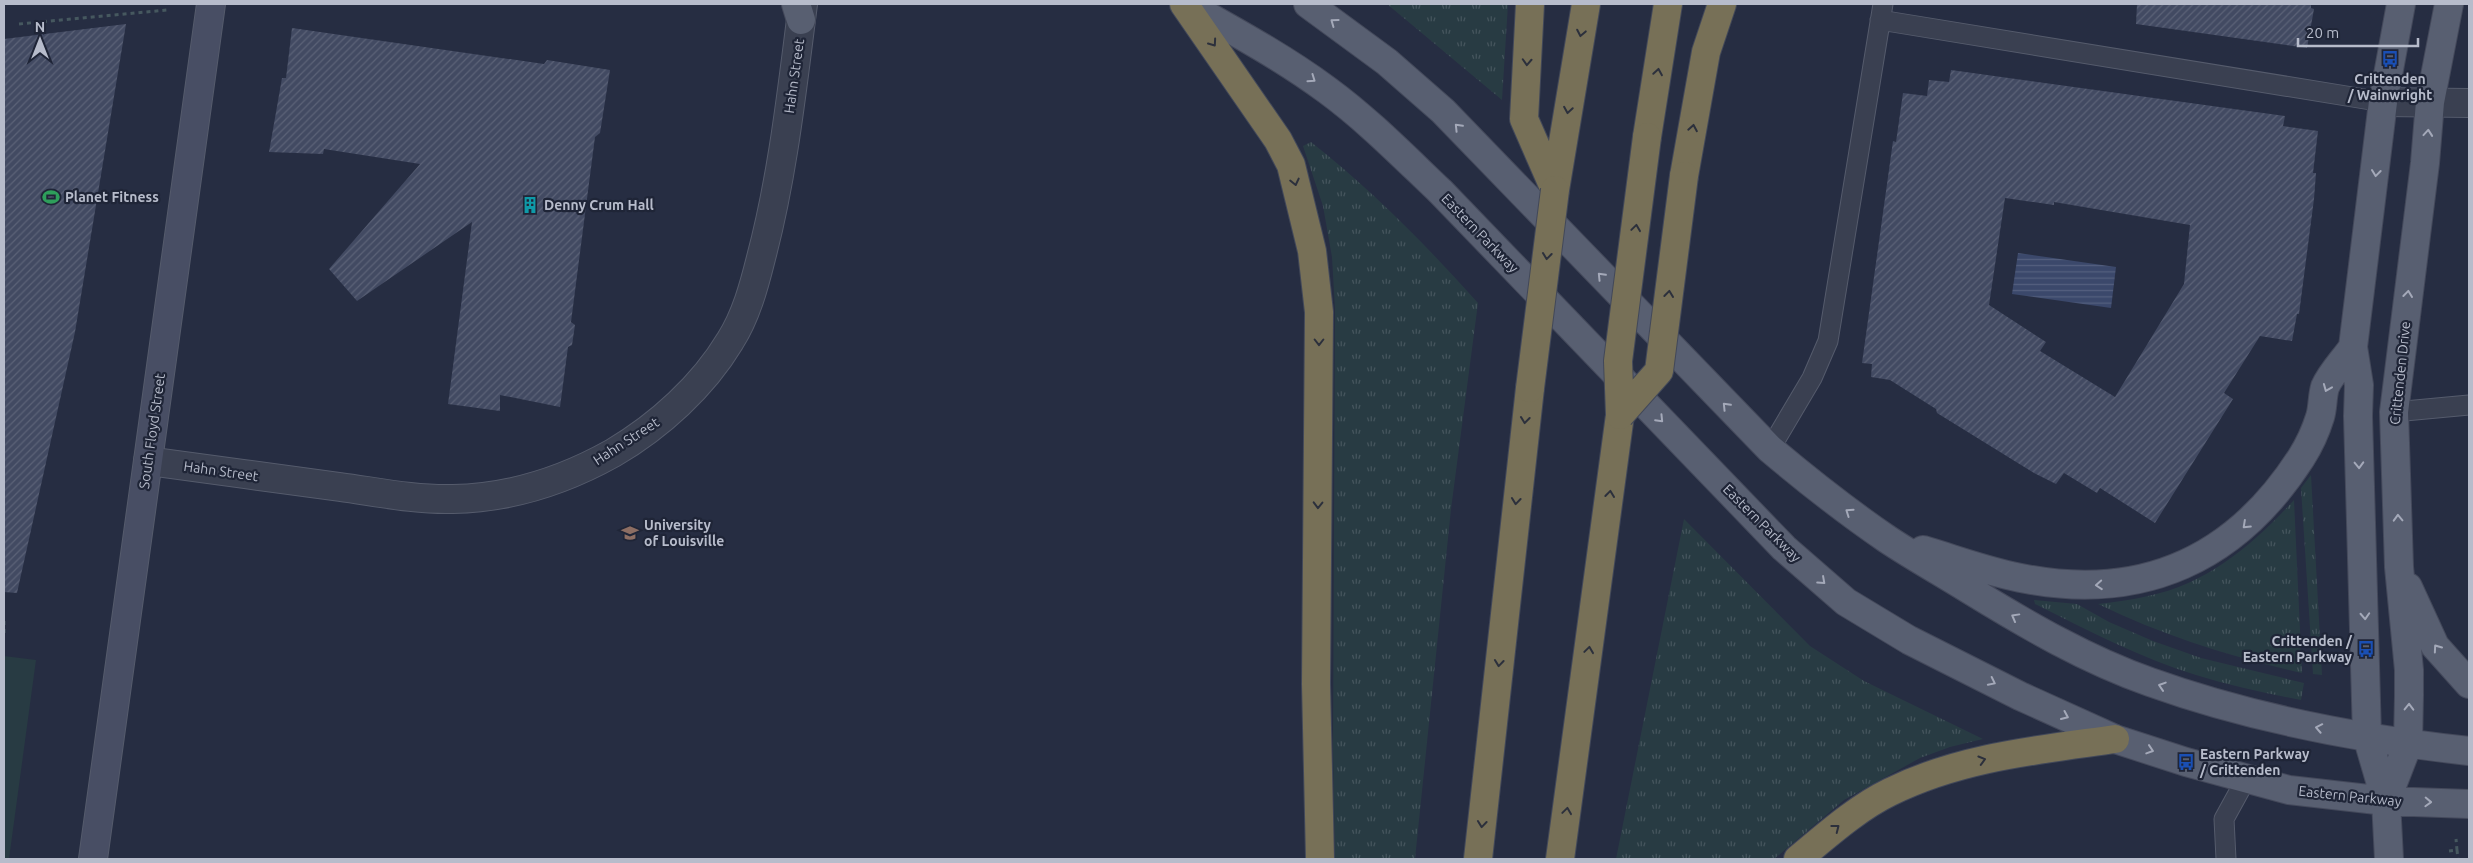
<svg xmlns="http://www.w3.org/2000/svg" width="2473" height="863" viewBox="0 0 2473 863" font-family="Ubuntu,sans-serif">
  <defs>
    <pattern id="grass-tufts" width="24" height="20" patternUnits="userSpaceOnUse" patternTransform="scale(1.25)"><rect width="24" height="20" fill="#283b43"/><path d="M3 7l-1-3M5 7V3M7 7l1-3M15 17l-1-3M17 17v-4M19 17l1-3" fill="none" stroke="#45555d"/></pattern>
    <pattern id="water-rules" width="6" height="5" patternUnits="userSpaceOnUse" patternTransform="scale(1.25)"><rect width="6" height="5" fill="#3b486b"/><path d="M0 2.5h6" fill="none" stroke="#55607f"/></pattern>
    <pattern id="building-hatch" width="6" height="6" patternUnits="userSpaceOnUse" patternTransform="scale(1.25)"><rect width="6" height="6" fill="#424a62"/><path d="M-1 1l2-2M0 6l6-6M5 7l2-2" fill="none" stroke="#5b6277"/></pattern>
  </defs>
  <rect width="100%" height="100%" fill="#262d42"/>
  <path fill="url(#grass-tufts)" d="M1387 4H1508L1502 100Z
    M1311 142C1372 190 1426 245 1478 303L1451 509 1415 859H1335L1333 748 1335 309 1332 257 1323 206 1303 146Z
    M2311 475 2322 675 2313 674 2301 488Z
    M2294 500 2302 673C2231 657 2164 636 2098 604 2115 602 2131 600 2148 596 2207 584 2254 544 2294 500Z
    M1684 519 1810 646 1864 681 1983 739 1950 747 1920 758 1844 800 1774 859H1616Z
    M2034 600 2077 604 2109 622 2153 641 2201 658 2304 683 2301 700C2266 693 2231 686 2196 675 2141 658 2087 630 2035 604Z"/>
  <path fill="#283b43" d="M4 656 36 660 9 859H4Z"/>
  <path fill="url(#water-rules)" d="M2018 253 2116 267 2111 308 2012 294Z"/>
  <path fill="url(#building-hatch)" fill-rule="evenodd" d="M2137 4H2311V8L2314 9 2307 48 2136 24Z
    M126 24 75 332 17 593 4 592V39Z
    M292 28 544 64 547 60 610 70 600 133 595 137 571 322 575 325 572 345 568 347 560 407 500 395V411L448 404 472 222 357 301 329 269 420 164 324 149 323 154 269 152 282 78H286Z
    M1951 70 2285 116 2283 126 2318 131 2313 173H2316L2314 199 2299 314H2297L2292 341 2260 336 2224 393 2233 399 2155 523 2100 488 2097 493 2064 473 2056 484 2034 473 1937 413 1936 409 1890 380 1871 377 1872 364 1862 363 1893 141 1896 142 1903 93 1927 96 1929 80 1949 82ZM2005 198 2054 205V202L2190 225 2184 284 2115 397 2040 351 2046 342 1989 305Z"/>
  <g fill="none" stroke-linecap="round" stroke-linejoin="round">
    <g stroke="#555b6c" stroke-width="21">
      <path id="lane" d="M1880 20 2383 102
        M2394 412 2469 405
        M1770 449 1812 378 1828 341 1883 4
        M2226 859 2224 819 2246 779"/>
    </g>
    <g stroke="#555b6c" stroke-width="30">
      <path id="street" d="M2383 102 2469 103
        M148 461C212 470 276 478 340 487 377 492 415 500 453 499 510 498 563 481 613 453 659 426 703 386 730 341 746 316 754 286 761 258 783 175 792 89 803 4"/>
    </g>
    <g stroke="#555b6c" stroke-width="30">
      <path id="secondary" d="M93 859 211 4"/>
    </g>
    <g stroke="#44495b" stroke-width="30">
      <path id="primary" d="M796 4 801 20
        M1186 4C1234 31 1282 57 1327 90 1368 120 1404 157 1441 192L1784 548 1846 602 1909 640 2020 696 2115 739 2186 762 2289 790 2386 801 2469 804
        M1308 4 1387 62 1443 111 1770 449C1808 481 1846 511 1887 539 1914 557 1943 573 1970 590 2027 625 2087 660 2150 682 2253 719 2361 739 2469 751
        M1923 550C1957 560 1991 573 2026 579 2143 601 2236 559 2301 458 2308 447 2316 430 2320 417 2323 408 2322 397 2325 387 2331 373 2345 359 2353 347
        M2408 587 2435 646 2469 684
        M2386 801 2408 744 2409 695V670L2399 567 2394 412 2425 163 2430 102 2449 4
        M2389 859 2386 801 2367 736 2358 416 2359 385 2353 347 2383 102 2401 4"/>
    </g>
    <g stroke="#424859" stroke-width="30">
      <path id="highway" d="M1184 4 1278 140 1291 165 1312 251 1319 312 1316 684 1320 859
        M1530 4 1524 119 1555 190
        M1647 137 1668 4
        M1684 176 1706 52 1722 4
        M1555 190 1586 4
        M1478 859 1530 388
        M1560 859 1620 415
        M1798 859C1827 835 1857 808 1890 792 1961 757 2038 750 2115 739"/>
    </g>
    <path stroke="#46585f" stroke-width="3" stroke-dasharray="4 4" stroke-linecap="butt" d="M19 24 167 10
      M4 621V636
      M2457 850 2458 859
      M2449 851 2457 850 2456 839"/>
    <use href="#lane" stroke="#3a4051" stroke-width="19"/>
    <use href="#street" stroke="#3a4051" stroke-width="28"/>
    <use href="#secondary" stroke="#484e64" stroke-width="28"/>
    <use href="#primary" stroke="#585f71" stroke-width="28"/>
    <use href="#highway" stroke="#777057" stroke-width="28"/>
    <g stroke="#424859" stroke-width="30" stroke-linecap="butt">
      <path id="highway-bridge" d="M1530 388 1555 190
        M1620 415 1618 361 1647 137
        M1620 415 1659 371 1684 176"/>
    </g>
    <use href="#highway-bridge" stroke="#777057" stroke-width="28"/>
  </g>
  <defs><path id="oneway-chevron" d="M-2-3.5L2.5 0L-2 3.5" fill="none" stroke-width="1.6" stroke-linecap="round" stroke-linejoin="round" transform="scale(1.25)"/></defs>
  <g stroke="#a4a9b9">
    <use href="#oneway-chevron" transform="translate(1334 22) rotate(-144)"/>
    <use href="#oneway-chevron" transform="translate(1312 79) rotate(35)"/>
    <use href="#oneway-chevron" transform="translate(1458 127) rotate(-134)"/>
    <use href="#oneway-chevron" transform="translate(2428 133) rotate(-85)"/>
    <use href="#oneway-chevron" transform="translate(2376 173) rotate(97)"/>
    <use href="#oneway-chevron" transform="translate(1601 276) rotate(-134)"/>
    <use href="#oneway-chevron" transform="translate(2408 294) rotate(-83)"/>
    <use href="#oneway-chevron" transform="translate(2327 388) rotate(112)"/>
    <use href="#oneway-chevron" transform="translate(1726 406) rotate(-134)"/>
    <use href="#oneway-chevron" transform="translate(1660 419) rotate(46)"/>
    <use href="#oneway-chevron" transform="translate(2359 465) rotate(88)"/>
    <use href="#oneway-chevron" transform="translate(1849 512) rotate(-145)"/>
    <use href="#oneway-chevron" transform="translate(2398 518) rotate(-92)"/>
    <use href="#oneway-chevron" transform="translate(2246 525) rotate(137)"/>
    <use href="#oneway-chevron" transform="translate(1822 581) rotate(42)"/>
    <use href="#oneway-chevron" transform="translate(2099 585) rotate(176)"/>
    <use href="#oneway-chevron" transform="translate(2365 616) rotate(87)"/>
    <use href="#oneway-chevron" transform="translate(2015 617) rotate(-151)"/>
    <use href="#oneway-chevron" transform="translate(2437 648) rotate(-125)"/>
    <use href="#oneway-chevron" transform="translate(1992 682) rotate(26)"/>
    <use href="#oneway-chevron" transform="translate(2162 686) rotate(-162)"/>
    <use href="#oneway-chevron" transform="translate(2409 707) rotate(-89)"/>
    <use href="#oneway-chevron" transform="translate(2065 716) rotate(24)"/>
    <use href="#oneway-chevron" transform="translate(2319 728) rotate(-169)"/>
    <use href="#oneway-chevron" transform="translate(2150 750) rotate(18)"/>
    <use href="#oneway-chevron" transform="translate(2428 802) rotate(2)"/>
  </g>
  <g stroke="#2c303c">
    <use href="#oneway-chevron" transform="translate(1581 33) rotate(101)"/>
    <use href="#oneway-chevron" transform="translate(1213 43) rotate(55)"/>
    <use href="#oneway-chevron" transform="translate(1527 62) rotate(93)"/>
    <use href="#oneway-chevron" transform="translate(1658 72) rotate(-81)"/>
    <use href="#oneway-chevron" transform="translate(1568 110) rotate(99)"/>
    <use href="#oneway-chevron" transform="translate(1693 128) rotate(-80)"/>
    <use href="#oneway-chevron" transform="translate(1295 182) rotate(77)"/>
    <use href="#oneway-chevron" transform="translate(1636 228) rotate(-82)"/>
    <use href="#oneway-chevron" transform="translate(1547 256) rotate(97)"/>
    <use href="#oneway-chevron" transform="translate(1669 294) rotate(-83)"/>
    <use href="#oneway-chevron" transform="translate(1319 342) rotate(90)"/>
    <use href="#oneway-chevron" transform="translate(1525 420) rotate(97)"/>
    <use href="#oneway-chevron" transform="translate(1610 494) rotate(-83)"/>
    <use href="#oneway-chevron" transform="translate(1516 501) rotate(96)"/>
    <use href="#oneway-chevron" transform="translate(1318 505) rotate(91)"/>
    <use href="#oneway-chevron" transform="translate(1589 650) rotate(-82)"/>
    <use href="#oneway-chevron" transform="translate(1499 663) rotate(96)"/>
    <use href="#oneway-chevron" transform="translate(1982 760) rotate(-16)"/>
    <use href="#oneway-chevron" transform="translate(1567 811) rotate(-82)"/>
    <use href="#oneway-chevron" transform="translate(1482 824) rotate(96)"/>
    <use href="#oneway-chevron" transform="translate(1836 828) rotate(-38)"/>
  </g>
  <defs>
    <g id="bus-bare" transform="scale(1.35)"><path d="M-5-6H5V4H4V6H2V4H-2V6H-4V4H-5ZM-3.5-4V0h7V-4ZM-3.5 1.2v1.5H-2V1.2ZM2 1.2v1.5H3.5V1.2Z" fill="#1a4fb4" stroke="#1f2537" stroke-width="2.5" paint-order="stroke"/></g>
    <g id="stadium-bare" transform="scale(1.35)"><path d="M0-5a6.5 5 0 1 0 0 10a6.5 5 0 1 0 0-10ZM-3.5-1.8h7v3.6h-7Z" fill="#2e9e5b" stroke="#1f2537" stroke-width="2.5" paint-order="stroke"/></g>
    <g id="building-bare" transform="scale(1.35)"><path d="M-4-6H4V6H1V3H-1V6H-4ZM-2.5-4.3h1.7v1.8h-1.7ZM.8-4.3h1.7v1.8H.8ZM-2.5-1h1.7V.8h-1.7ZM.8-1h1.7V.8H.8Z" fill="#0f9aa8" stroke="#1f2537" stroke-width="2.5" paint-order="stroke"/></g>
    <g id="university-bare" transform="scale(1.35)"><path d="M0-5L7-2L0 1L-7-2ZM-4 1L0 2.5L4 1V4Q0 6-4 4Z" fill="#8d6e63" stroke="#1f2537" stroke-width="2.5" paint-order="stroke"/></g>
  </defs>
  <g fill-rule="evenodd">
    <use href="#bus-bare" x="2390" y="59"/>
    <use href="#stadium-bare" x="51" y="197"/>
    <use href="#building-bare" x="530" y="205"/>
    <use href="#university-bare" x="630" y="533"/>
    <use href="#bus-bare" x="2366" y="649"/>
    <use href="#bus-bare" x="2186" y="762"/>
  </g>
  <g text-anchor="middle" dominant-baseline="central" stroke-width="4.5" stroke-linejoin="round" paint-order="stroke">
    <g font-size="14" fill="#b7bccb" stroke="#1f2537">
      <text transform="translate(794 76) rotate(-82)">Hahn Street</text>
      <text transform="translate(1480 233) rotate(46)">Eastern Parkway</text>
      <text transform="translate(2400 373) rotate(-84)">Crittenden Drive</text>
      <text transform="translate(152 431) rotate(-82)">South Floyd Street</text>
      <text transform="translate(626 441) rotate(-33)">Hahn Street</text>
      <text transform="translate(221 471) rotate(8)">Hahn Street</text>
      <text transform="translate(1762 523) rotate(45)">Eastern Parkway</text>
      <text transform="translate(2350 796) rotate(6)">Eastern Parkway</text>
    </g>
    <g font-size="14" font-weight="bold" fill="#b7bccb" stroke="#1f2537" text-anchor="start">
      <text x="2390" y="79" text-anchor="middle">Crittenden<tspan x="2390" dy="16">/ Wainwright</tspan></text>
      <text x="65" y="197">Planet Fitness</text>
      <text x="544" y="205">Denny Crum Hall</text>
      <text x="644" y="525">University<tspan x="644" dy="16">of Louisville</tspan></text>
      <text x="2352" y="641" text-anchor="end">Crittenden /<tspan x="2352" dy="16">Eastern Parkway</tspan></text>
      <text x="2200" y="754">Eastern Parkway<tspan x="2200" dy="16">/ Crittenden</tspan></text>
    </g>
  </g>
  <rect width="2473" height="863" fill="none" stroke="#b7bccb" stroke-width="10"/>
  <g transform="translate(40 40)" stroke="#1f2537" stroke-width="4" paint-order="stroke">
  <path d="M0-4L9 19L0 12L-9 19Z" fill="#b7bccb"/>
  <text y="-8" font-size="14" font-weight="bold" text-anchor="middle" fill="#b7bccb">N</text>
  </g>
  <path d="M2298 38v8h120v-8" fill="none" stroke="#b7bccb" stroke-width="2.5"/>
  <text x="2306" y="38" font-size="15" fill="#b7bccb" stroke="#1f2537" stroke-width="4" paint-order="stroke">20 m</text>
</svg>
